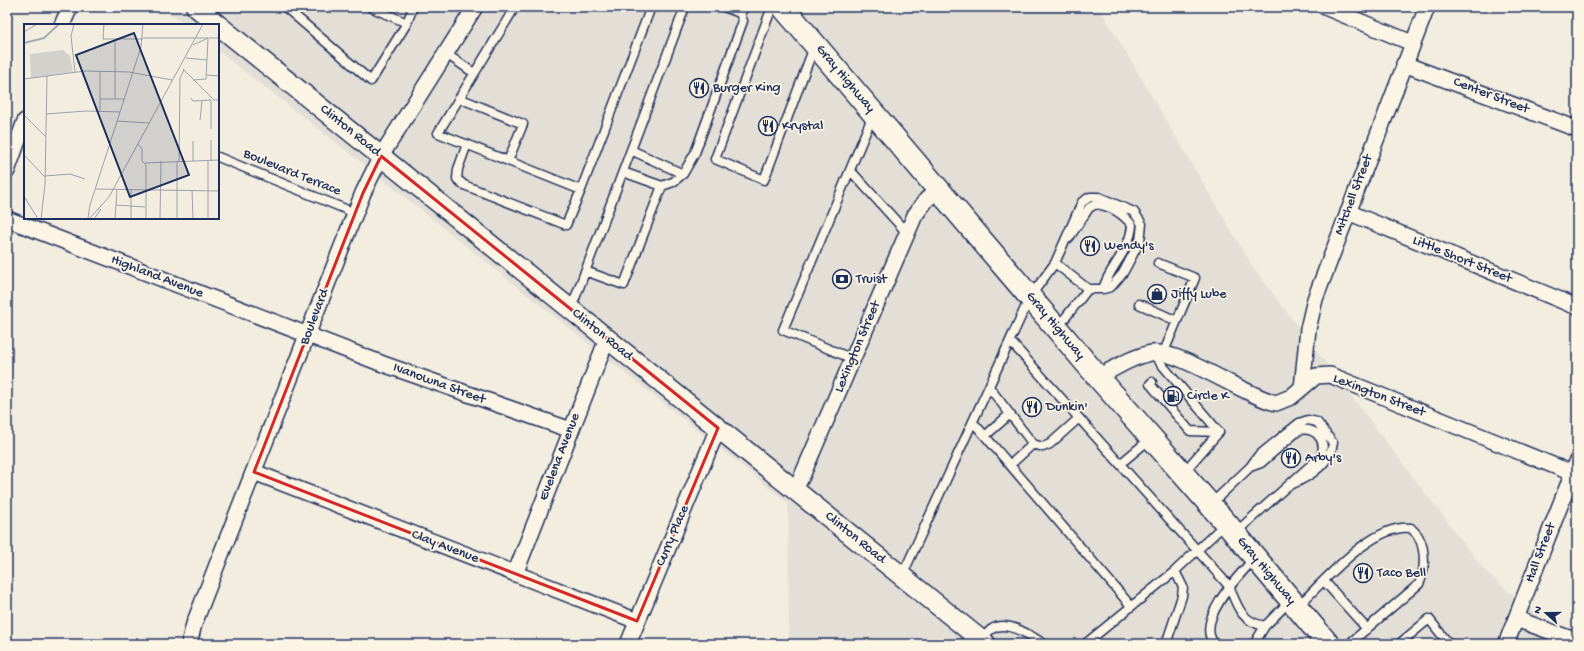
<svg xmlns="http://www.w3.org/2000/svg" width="1584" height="651" viewBox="0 0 1584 651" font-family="'Gochi Hand',sans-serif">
  <rect width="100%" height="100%" fill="#f3ede0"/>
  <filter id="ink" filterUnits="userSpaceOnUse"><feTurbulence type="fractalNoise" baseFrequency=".025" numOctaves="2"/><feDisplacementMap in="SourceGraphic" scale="8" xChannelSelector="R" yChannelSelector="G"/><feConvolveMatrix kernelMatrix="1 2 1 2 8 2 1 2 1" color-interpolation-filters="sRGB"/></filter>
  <g filter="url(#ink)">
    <path fill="#e3dfd6" d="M162 7H1099L1254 269 1485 571 1570 644H789L788 503 361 162 218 51V25H185Z"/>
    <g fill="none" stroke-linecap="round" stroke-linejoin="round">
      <g stroke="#1b2f5e" stroke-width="11">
        <path id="service" d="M285 7 371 81 407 23
          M370 7 407 23 413 7
          M515 7 438 133 581 190 651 7
          M772 7 715 159 764 180 814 47
          M740 13 745 7
          M445 53 474 73
          M459 98 523 124 508 161
          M467 144 458 169 457 179 464 185 566 225 581 190
          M631 150 683 174 695 153 743 21 740 13 724 7
          M218 157 355 213
          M850 170 907 233
          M662 186 673 182 683 174
          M1069 238 1089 208 1096 204C1111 206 1123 214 1132 225 1130 252 1110 265 1103 289
          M1055 263 1088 289
          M1158 263 1195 278 1163 354
          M585 271 624 285 662 186 623 172
          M1139 304 1177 321
          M571 309 685 7
          M1010 341 1229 586C1237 606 1241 622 1265 626L1290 601
          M1152 353 1219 432 1183 473
          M853 359 783 330 873 115
          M1152 382 1150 384 1190 431 1219 432
          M989 387 1033 444 1043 447 1050 444 1079 418
          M973 422 1131 606
          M985 436 1010 414
          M1120 464 1150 439
          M1010 465 1033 444
          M1211 504 1250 467 1258 456 1299 423 1308 420 1317 422 1333 443C1330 465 1308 478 1288 486
          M1235 533 1321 456C1327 440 1316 427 1299 430L1261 463 1250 467
          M902 576 1030 297 1055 263 1082 202 1090 197H1099L1134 212 1142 224 1140 241 1123 273 1111 287 1103 289H1088L1058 327
          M1324 581 1367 629
          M1297 607C1324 582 1372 523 1411 528 1413 531 1418 534 1419 538 1426 551 1425 572 1419 584L1349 644
          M981 640C985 637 988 631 992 629 1007 619 1031 636 1044 644
          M1085 644 1175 571 1225 524
          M1166 644 1182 596 1183 587 1175 571
          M1215 644C1193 622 1240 574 1254 559
          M1254 644 1265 626
          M1399 644 1429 619 1449 644"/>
      </g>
      <g stroke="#1b2f5e" stroke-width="18">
        <path id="minor" d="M1325 7 1412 43
          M62 25 70 7
          M1404 64 1577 129
          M7 171 25 121
          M1348 212 1577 307
          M7 219 383 364 571 430
          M1098 377C1115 368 1132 357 1151 353 1177 348 1245 396 1276 403L1291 397 1316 376 1330 375 1577 475
          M1302 388 1308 329 1315 299 1427 7
          M254 472 637 621
          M795 489 802 476 915 215 927 199 939 190
          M515 574 607 339
          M1516 619 1577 641
          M189 644 194 624 220 557 363 193 381 156 475 7
          M628 644 718 428
          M1506 644 1577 462"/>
      </g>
      <g stroke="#1b2f5e" stroke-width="22">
        <path id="tertiary" d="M196 7 218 25
          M218 25 986 644"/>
      </g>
      <g stroke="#1b2f5e" stroke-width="25">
        <path id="trunk" d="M783 7 1098 377 1226 523 1328 644"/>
      </g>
      <use href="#service" stroke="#fcf5e5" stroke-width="8"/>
      <use href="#minor" stroke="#fcf5e5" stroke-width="15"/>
      <use href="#tertiary" stroke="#fcf5e5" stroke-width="19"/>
      <use href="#trunk" stroke="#fcf5e5" stroke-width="22"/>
    </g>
  </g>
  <path fill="none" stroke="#d62828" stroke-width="3" stroke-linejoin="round" d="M381 156 718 428 637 621 254 472 363 193Z"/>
  <defs>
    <g id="restaurant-ring" transform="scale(1)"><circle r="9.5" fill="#fcf5e5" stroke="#1b2f5e" stroke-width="1.5"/><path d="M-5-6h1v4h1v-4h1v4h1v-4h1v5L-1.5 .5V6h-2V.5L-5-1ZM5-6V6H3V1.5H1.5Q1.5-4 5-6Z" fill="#1b2f5e"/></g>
    <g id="bank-ring" transform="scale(1)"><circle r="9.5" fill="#fcf5e5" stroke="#1b2f5e" stroke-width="1.5"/><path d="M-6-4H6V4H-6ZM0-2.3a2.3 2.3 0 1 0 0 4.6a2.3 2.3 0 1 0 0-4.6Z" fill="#1b2f5e"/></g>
    <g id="shop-ring" transform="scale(1)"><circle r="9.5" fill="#fcf5e5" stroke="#1b2f5e" stroke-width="1.5"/><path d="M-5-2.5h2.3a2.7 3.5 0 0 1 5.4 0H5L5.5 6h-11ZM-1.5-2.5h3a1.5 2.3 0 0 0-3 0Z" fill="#1b2f5e"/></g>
    <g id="fuel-ring" transform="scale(1)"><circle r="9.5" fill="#fcf5e5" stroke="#1b2f5e" stroke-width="1.5"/><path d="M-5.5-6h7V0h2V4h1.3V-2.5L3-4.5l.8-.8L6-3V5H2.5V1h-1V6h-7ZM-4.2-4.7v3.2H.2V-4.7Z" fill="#1b2f5e"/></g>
  </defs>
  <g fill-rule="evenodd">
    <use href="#restaurant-ring" x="699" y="88"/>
    <use href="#restaurant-ring" x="768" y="126"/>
    <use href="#restaurant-ring" x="1090" y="246"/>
    <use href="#bank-ring" x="842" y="279"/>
    <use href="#shop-ring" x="1157" y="294"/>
    <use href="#fuel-ring" x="1173" y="396"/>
    <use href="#restaurant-ring" x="1032" y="407"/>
    <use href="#restaurant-ring" x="1291" y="458"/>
    <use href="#restaurant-ring" x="1363" y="573"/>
  </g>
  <g text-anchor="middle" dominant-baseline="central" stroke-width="3.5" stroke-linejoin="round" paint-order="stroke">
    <g font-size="14" fill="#1b2f5e" stroke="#fcf5e5">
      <text transform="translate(845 79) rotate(50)">Gray Highway</text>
      <text transform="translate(1491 96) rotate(21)">Center Street</text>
      <text transform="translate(350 131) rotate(39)">Clinton Road</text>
      <text transform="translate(292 173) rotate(22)">Boulevard Terrace</text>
      <text transform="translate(1354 195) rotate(-69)">Mitchell Street</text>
      <text transform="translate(1462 260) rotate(22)">Little Short Street</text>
      <text transform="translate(157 277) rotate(21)">Highland Avenue</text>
      <text transform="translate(315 317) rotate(-69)">Boulevard</text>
      <text transform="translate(1055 326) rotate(50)">Gray Highway</text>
      <text transform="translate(602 335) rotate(39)">Clinton Road</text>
      <text transform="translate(858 347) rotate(-67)">Lexington Street</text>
      <text transform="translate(439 384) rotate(20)">Ivanowna Street</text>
      <text transform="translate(1379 396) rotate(21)">Lexington Street</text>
      <text transform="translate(560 457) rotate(-69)">Evelena Avenue</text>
      <text transform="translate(673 536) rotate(-67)">Curry Place</text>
      <text transform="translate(855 538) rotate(39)">Clinton Road</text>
      <text transform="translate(445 547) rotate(21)">Clay Avenue</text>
      <text transform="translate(1541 553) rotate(-69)">Hall Street</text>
      <text transform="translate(1266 571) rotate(50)">Gray Highway</text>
    </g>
    <g font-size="14" fill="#1b2f5e" stroke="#fcf5e5" text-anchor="start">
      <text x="713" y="88">Burger King</text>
      <text x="782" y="126">Krystal</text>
      <text x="1104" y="246">Wendy's</text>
      <text x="856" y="279">Truist</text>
      <text x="1171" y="294">Jiffy Lube</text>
      <text x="1187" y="396">Circle K</text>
      <text x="1046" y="407">Dunkin'</text>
      <text x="1305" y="458">Arby's</text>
      <text x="1377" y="573">Taco Bell</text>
    </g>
  </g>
  <g transform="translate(24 24)">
    <rect width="195" height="195" fill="#f3ede0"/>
    <path d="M39 26 46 32 49 48 7 54 6 30Z" fill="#d3d1cc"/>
    <path fill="none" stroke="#a9acb3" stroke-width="2" d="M0 19 20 14 35 0"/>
    <path fill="none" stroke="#9da1ac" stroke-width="1" d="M50 0 47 12 51 48M80 0 79 15H119M0 8 13 0M119 14H171M171 14H195M91 15V75M169 21 184 14M162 34 183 36M159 45 190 76H195M183 51 195 52M0 55 61 47 105 48 148 56M169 56 182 55 184 15M167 74 169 77 187 76M76 75H100M76 87V48M22 90 62 87 96 88M0 91 22 113M176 96 178 77M93 97 125 99M187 105V76M114 120 118 125V137L122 141V195M0 131 21 153M153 137V195M155 137 156 54 160 46M169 137V117M184 137V195M187 137V116M121 139 195 136M21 152 46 150 61 155M72 165 195 167M107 166V195M168 166 169 195M0 172 14 195M92 181 121 183M64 194 66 181 117 23 119 0M17 195 21 161 23 52M65 195 85 173 179 0M70 195 77 185M91 195 93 166M136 195 137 137"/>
    <path fill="#1b2f5e" fill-opacity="0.15" stroke="#1b2f5e" stroke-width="2" d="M110 9 165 151 106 173 52 31Z"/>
    <rect width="195" height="195" fill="none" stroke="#1b2f5e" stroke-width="2"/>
  </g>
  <rect width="1584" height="651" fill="none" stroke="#fcf5e5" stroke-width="24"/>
  <rect x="12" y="12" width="1560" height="627" fill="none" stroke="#1b2f5e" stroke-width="1.5" filter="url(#ink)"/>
  <g transform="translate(1546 613) rotate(291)" stroke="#fcf5e5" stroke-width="3" paint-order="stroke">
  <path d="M0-3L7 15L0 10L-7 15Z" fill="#1b2f5e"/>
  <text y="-6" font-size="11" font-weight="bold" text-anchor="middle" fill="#1b2f5e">N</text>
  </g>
</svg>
